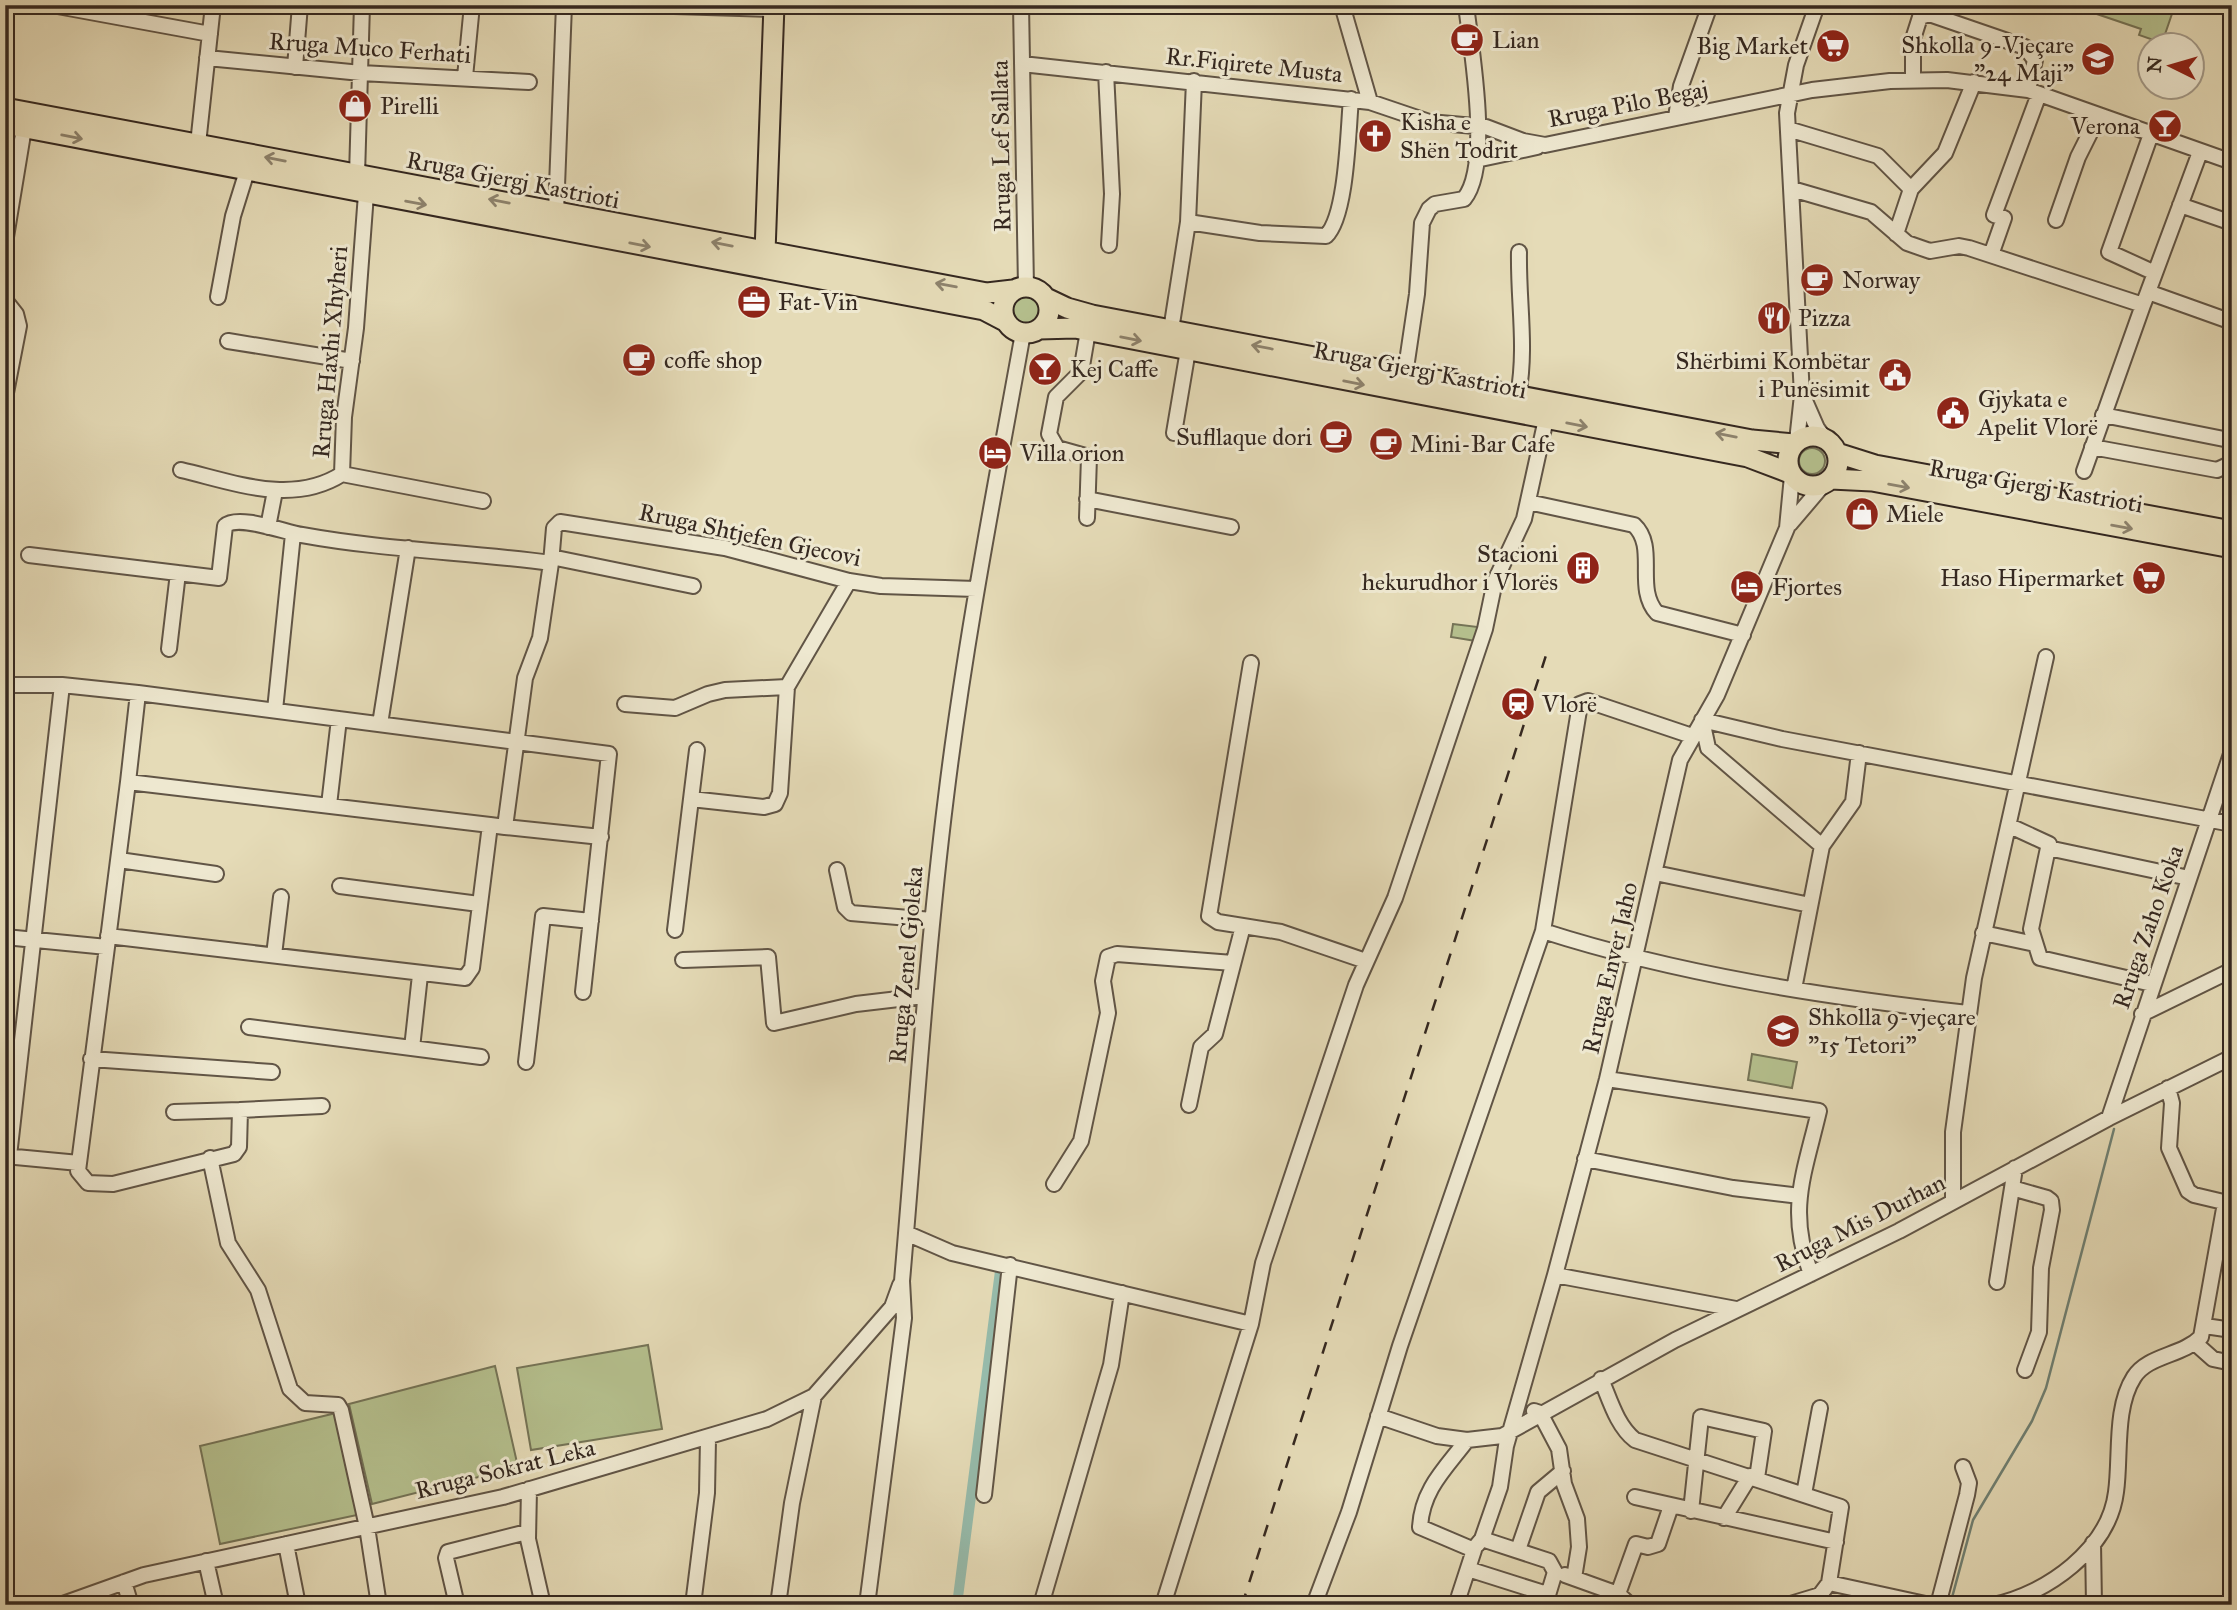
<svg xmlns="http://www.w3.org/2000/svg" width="2237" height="1610" viewBox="0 0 2237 1610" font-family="'IM FELL Great Primer',serif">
  <rect width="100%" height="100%" fill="#e5dbb7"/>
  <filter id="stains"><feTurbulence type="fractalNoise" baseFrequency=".00286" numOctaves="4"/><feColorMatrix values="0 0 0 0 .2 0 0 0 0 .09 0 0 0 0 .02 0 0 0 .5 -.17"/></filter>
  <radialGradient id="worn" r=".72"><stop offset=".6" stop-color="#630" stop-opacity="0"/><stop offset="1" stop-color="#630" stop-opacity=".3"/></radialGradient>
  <path fill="#b5c08e" stroke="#757457" stroke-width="2" d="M2086 5H2175L2162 43 2139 35 2141 29 2085 10Z
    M1013 310a13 13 0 1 1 26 0a13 13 0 1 1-26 0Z
    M1799 461a13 13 0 1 1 26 0a13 13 0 1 1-26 0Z
    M1453 624 1478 627 1476 641 1451 637Z
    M1752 1054 1797 1062 1792 1088 1748 1080Z
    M648 1345 662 1429 531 1450 517 1368Z
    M495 1366 518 1467 372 1504 349 1404Z
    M336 1413 357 1515 220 1544 200 1446Z"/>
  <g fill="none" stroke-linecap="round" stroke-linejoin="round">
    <path stroke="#6f8073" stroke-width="2.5" d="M1950 1605 1973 1520 2032 1421 2046 1388 2114 1129"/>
    <path stroke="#96bbab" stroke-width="10" d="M957 1605 1000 1271"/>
    <g stroke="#615546" stroke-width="18">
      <path id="minor" d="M52 5 210 34
        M641 5 774 9
        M1021 5 1026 287
        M1342 5 1370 102
        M207 58 361 73 529 82
        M1022 64 1370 102 1429 122 1486 127 1523 141 1545 145 1812 90 1890 81 1947 80 2028 90 2232 162
        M295 67 300 5
        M1106 72 1112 194 1109 245
        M465 77 472 5
        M1913 80V39L1920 17 1929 14 2025 47 2035 60 2028 90
        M1676 117 1681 86 1710 5
        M1788 129 1878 156 1911 189
        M2151 134 2109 252 2155 273
        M198 144 213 5
        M1476 160 1537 147
        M357 175 362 5
        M1792 189 1871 212 1907 243 1930 251 1959 246 1969 248 2143 305 2148 292 2232 322
        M2180 205 2232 223
        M556 212 564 5
        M2056 220 2078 157 2099 115
        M1188 222 1260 233 1326 236C1347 216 1348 130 1351 99
        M1896 234 1911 189 1945 153 1974 82
        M5 243 24 128
        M1991 255 2004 218 1994 215 2039 94
        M2148 292 2200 152
        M218 297 233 216 247 171
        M5 300 16 314 19 326 5 398
        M1171 330 1188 222 1194 81
        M228 341 352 361
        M1405 375 1417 294 1422 223 1429 209 1435 204 1464 199C1492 165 1471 48 1466 5
        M1518 396C1527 346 1518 302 1519 252
        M1803 396 1817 428 1825 439
        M2103 415 2224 439
        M1174 433 1188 350
        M1797 441 1802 395 1787 113 1796 65 1817 5
        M2092 447 2217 470 2232 463
        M181 470C233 482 292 506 342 474L344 417 356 328 366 194
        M2084 471 2143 305
        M342 474 483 501
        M1087 499 1231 527
        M1528 502 1634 525C1658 547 1634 588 1657 613L1743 635
        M1087 518 1089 457 1057 448 1049 434 1056 397 1081 372 1088 331
        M1790 524 1824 484
        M268 527 275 491
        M29 555 219 578 225 526C238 514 284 532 302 535 384 550 469 552 551 563L540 638 525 678 505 827 490 825
        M551 557 693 586
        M551 563 554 528 560 522 725 548 849 581 881 586 976 589
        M169 649 178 573
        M1251 663 1209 916 1218 922 1281 932 1366 961
        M5 685H62
        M138 693 609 754 583 992
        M625 704 675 708 708 694 725 690 787 687
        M275 710 293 534
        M380 724 408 548
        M691 799 764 807 775 804 780 793 787 687 849 581
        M329 805 339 719
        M2010 826 2049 844 2048 848
        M505 827 601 837
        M1822 846 1708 748 1702 720 1782 739 2232 824
        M119 860 216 874
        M837 870 845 907 851 913 932 920
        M1655 873 1810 905
        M340 886 479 904
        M675 930 697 750
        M1543 931C1680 975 1826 997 1968 1013
        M1983 933 2035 944
        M5 937 107 947 128 782 490 825 472 968 465 978 108 936
        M274 955 281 897
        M683 960 768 957 774 1023 856 1004 924 996
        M2152 984 2040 958 2031 929 2048 848 2189 878
        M1794 989 1822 846 1853 802 1859 753
        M2142 1014 2232 970
        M249 1027 481 1057
        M412 1048 420 975
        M91 1059 272 1072
        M526 1062 543 916 591 921
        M1607 1079 1819 1111C1804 1175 1787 1210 1811 1274
        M2168 1088 2172 1103 2169 1148 2188 1191 2194 1195 2232 1204
        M1189 1105 1201 1047 1215 1034 1243 926
        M174 1112 240 1110
        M2109 1118 2232 751
        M5 1156 79 1163 107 947
        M9 1156 62 685 138 693 128 782
        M210 1158 228 1243 258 1290 290 1389 305 1403 338 1405 341 1410 367 1527 379 1605
        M1585 1159 1733 1188 1800 1196
        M79 1163 78 1171 88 1183 113 1184 234 1154 239 1147 240 1110 322 1106
        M2015 1168 2012 1188 2047 1198 2051 1201 2052 1210 2041 1268 2039 1332 2025 1370
        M1054 1184 1081 1141 1108 1013 1103 981 1108 957 1117 954 1233 963
        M1953 1201V1132L1974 978 2046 657
        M906 1233 952 1253 1251 1324 1263 1263 1356 985 1395 898 1485 629 1495 581 1524 519 1546 419
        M1555 1275 1736 1309
        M1997 1282 2012 1188
        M2205 1326 2232 1330
        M2195 1343 2213 1359 2232 1363
        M1601 1379C1610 1400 1617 1426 1635 1440L1841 1507 1829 1583
        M1534 1411 1540 1413 1559 1449 1564 1484 1577 1519 1579 1547 1574 1578
        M1378 1416 1437 1436 1467 1440
        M529 1489 528 1539 543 1605
        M1804 1494 1820 1408
        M984 1495 1010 1265
        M1635 1497 1836 1542
        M1691 1511 1701 1417 1764 1431 1757 1478
        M1724 1518 1750 1476
        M1482 1539 1500 1487 1506 1446 1555 1275 1607 1079 1680 760 1717 695 1787 528 1792 476
        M2093 1543 2094 1605
        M286 1544 298 1605
        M1477 1545 1482 1539 1549 1561 1555 1572 1545 1605
        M1518 1550 1538 1492 1563 1471
        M206 1561 216 1605
        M1468 1569 1547 1594
        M1565 1575 1618 1594 1630 1605
        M124 1582 131 1605
        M1618 1594 1636 1544 1648 1547 1658 1544 1671 1506
        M60 1605 144 1575 503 1497 767 1419 814 1396 892 1307 900 1285
        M457 1605 446 1558 448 1552 527 1532
        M693 1605 707 1493 708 1439
        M778 1605 792 1503 814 1396
        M867 1605 904 1318 902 1281C916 1119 926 958 946 797 965 641 995 488 1023 333
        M1041 1605 1111 1365 1122 1293
        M1163 1605 1251 1324
        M1314 1605 1349 1512 1400 1346 1543 931 1580 704 1588 701 1692 736
        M1463 1605 1459 1596 1474 1550 1420 1527C1422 1489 1446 1468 1467 1440L1502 1436 1675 1340 1899 1231 2109 1118 2232 1057
        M1787 1605 1820 1595 1829 1583 1930 1605
        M1938 1605 1967 1495 1969 1483 1963 1467
        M1993 1605C2047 1594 2109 1549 2116 1492 2121 1457 2114 1408 2134 1377 2148 1355 2182 1356 2201 1337L2225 1203"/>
    </g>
    <g stroke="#352820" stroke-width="23">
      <path id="major" d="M5 108 987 293 1013 290
        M5 124 984 310 1005 321
        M765 252 774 5
        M1003 310a23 23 0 1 1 46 0a23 23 0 1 1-46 0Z
        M1046 298 1067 308 1092 315 1752 440 1794 444
        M1039 329 1075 328 1748 457 1790 473
        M1788 461a25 25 0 1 1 50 0a25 25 0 1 1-50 0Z
        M1837 453 1875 465 2232 531
        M1831 479 1872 481 2232 548"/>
    </g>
    <use href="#minor" stroke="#eee8d0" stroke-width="14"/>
    <use href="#major" stroke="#e5dbb7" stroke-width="19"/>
    <path stroke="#352820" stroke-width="2.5" stroke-dasharray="12 12" stroke-linecap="butt" d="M1242 1605 1549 646"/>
  </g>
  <defs><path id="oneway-shaft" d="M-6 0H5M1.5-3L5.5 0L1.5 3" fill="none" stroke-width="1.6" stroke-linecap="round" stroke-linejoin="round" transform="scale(1.75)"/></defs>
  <g stroke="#8d826c">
    <use href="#oneway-shaft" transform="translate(72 137) rotate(11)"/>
    <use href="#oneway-shaft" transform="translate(275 159) rotate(-169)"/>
    <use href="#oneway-shaft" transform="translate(499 201) rotate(-169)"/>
    <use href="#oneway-shaft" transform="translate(416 203) rotate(10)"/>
    <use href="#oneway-shaft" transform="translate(722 244) rotate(-169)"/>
    <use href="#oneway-shaft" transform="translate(640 245) rotate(11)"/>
    <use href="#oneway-shaft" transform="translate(946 285) rotate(-170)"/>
    <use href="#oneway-shaft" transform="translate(1131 339) rotate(11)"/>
    <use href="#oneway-shaft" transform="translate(1262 347) rotate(-169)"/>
    <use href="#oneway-shaft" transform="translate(1354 383) rotate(11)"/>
    <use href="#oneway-shaft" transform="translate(1577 425) rotate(11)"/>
    <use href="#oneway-shaft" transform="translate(1726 435) rotate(-169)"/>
    <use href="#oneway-shaft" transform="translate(1899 486) rotate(10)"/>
    <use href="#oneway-shaft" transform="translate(2122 527) rotate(10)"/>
  </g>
  <defs>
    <g id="cafe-disc" transform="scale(1.75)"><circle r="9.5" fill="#8f2418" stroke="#eee8d0"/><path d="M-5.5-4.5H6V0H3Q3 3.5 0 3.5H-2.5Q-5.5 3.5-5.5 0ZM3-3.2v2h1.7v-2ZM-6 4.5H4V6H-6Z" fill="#fff"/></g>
    <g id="supermarket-disc" transform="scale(1.75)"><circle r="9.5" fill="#8f2418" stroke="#eee8d0"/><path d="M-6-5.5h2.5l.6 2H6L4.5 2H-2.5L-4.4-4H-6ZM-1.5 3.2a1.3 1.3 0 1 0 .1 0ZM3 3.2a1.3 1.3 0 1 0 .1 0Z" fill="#fff"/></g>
    <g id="school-disc" transform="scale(1.75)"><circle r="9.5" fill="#8f2418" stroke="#eee8d0"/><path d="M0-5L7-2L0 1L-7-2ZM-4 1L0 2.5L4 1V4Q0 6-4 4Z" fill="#fff"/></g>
    <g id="shop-disc" transform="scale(1.75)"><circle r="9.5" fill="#8f2418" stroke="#eee8d0"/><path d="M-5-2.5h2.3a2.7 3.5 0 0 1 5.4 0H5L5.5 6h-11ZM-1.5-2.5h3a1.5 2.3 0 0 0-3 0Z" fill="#fff"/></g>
    <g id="bar-disc" transform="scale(1.75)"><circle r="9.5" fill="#8f2418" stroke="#eee8d0"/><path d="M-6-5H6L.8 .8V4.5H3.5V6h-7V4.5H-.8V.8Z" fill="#fff"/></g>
    <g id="church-disc" transform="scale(1.75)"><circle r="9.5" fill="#8f2418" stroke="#eee8d0"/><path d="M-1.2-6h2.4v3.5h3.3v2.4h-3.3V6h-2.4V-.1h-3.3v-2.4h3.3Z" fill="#fff"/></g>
    <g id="office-disc" transform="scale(1.75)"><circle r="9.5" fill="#8f2418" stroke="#eee8d0"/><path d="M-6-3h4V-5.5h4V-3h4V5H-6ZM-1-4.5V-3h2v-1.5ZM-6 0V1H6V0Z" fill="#fff"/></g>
    <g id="restaurant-disc" transform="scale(1.75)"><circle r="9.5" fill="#8f2418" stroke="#eee8d0"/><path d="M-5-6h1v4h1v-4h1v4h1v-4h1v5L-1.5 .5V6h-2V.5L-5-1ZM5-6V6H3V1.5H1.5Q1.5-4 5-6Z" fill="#fff"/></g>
    <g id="civic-disc" transform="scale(1.75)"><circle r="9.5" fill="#8f2418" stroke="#eee8d0"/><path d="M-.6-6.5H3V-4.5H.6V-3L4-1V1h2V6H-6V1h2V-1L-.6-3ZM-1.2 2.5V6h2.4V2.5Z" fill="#fff"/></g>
    <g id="hotel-disc" transform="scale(1.75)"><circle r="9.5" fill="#8f2418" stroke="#eee8d0"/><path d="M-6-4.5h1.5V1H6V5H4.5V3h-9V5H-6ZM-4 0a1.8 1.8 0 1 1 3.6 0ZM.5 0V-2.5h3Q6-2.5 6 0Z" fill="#fff"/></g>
    <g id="building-disc" transform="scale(1.75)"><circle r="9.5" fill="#8f2418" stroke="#eee8d0"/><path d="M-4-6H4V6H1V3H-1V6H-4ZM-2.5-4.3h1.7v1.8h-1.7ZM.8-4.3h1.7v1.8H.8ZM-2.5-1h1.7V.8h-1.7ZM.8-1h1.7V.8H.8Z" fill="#fff"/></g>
    <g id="station-disc" transform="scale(1.75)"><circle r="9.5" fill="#8f2418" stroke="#eee8d0"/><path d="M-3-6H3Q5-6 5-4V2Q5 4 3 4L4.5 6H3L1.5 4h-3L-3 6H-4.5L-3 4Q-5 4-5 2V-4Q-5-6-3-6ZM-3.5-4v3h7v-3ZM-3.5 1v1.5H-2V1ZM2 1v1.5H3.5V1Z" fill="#fff"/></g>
  </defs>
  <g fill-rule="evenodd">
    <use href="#cafe-disc" x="1467" y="40"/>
    <use href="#supermarket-disc" x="1833" y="46"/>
    <use href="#school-disc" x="2098" y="59"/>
    <use href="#shop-disc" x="355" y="106"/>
    <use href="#bar-disc" x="2165" y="126"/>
    <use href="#church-disc" x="1375" y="136"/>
    <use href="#cafe-disc" x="1817" y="280"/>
    <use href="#office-disc" x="754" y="302"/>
    <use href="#restaurant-disc" x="1774" y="318"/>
    <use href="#cafe-disc" x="639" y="360"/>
    <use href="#bar-disc" x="1045" y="369"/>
    <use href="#civic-disc" x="1895" y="375"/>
    <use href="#civic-disc" x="1953" y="413"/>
    <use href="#cafe-disc" x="1336" y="437"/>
    <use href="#cafe-disc" x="1386" y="444"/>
    <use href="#hotel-disc" x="995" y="453"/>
    <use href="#shop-disc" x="1862" y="514"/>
    <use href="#building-disc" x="1583" y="568"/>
    <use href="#supermarket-disc" x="2149" y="578"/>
    <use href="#hotel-disc" x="1747" y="587"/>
    <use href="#station-disc" x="1518" y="704"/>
    <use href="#school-disc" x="1783" y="1031"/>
  </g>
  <g text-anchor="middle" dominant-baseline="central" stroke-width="6" stroke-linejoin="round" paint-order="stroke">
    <g font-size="24" fill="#352820" stroke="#eee8d0" text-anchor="start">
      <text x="1492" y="40">Lian</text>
      <text x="2074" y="45" text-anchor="end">Shkolla 9-Vjeçare<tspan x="2074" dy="28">"24 Maji"</tspan></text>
      <text x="1808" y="46" text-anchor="end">Big Market</text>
      <text x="380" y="106">Pirelli</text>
      <text x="1400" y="122">Kisha e<tspan x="1400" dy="28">Shën Todrit</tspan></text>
      <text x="2140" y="126" text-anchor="end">Verona</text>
      <text x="1842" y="280">Norway</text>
      <text x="778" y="302">Fat-Vin</text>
      <text x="1798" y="318">Pizza</text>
      <text x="664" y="360">coffe shop</text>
      <text x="1870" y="361" text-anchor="end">Shërbimi Kombëtar<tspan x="1870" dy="28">i Punësimit</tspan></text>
      <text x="1070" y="369">Kej Caffe</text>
      <text x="1978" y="399">Gjykata e<tspan x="1978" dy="28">Apelit Vlorë</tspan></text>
      <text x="1312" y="437" text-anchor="end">Sufllaque dori</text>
      <text x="1410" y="444">Mini-Bar Cafe</text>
      <text x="1020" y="453">Villa orion</text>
      <text x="1886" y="514">Miele</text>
      <text x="1558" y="554" text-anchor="end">Stacioni<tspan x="1558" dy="28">hekurudhor i Vlorës</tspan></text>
      <text x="2124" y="578" text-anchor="end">Haso Hipermarket</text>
      <text x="1772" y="587">Fjortes</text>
      <text x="1542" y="704">Vlorë</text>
      <text x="1808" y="1017">Shkolla 9-vjeçare<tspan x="1808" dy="28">"15 Tetori"</tspan></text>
    </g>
    <g font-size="24" fill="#352820" stroke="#eee8d0">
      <text transform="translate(370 48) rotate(4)">Rruga Muco Ferhati</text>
      <text transform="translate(1254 65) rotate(6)">Rr.Fiqirete Musta</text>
      <text transform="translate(1628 104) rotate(-11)">Rruga Pilo Begaj</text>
      <text transform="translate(1001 146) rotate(-91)">Rruga Lef Sallata</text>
      <text transform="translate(513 180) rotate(11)">Rruga Gjergj Kastrioti</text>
      <text transform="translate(330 352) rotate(-85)">Rruga Haxhi Xhyheri</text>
      <text transform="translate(1420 370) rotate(11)">Rruga Gjergj Kastrioti</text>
      <text transform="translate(2036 486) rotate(10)">Rruga Gjergj Kastrioti</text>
      <text transform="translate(750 535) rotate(12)">Rruga Shtjefen Gjecovi</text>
      <text transform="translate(2148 927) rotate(-71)">Rruga Zaho Koka</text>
      <text transform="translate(906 965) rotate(-85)">Rruga Zenel Gjoleka</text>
      <text transform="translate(1610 968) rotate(-77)">Rruga Enver Jaho</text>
      <text transform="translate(1860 1223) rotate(-27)">Rruga Mis Durhan</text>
      <text transform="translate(505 1469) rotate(-14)">Rruga Sokrat Leka</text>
    </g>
  </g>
  <rect width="2237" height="1610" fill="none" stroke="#e5dbb7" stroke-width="28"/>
  <rect x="7" y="7" width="2223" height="1596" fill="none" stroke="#352820" stroke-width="3.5"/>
  <rect x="14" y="14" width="2209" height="1582" fill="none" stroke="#352820" stroke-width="2"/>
  <g transform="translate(2171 66) rotate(275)"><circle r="33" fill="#eee8d0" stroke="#a49b8a" stroke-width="2"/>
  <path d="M0-5L12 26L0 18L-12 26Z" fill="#8f2418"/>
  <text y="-10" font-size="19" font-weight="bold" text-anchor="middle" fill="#352820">N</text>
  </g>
  <rect width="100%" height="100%" filter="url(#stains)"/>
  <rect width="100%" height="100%" fill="url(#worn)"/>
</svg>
